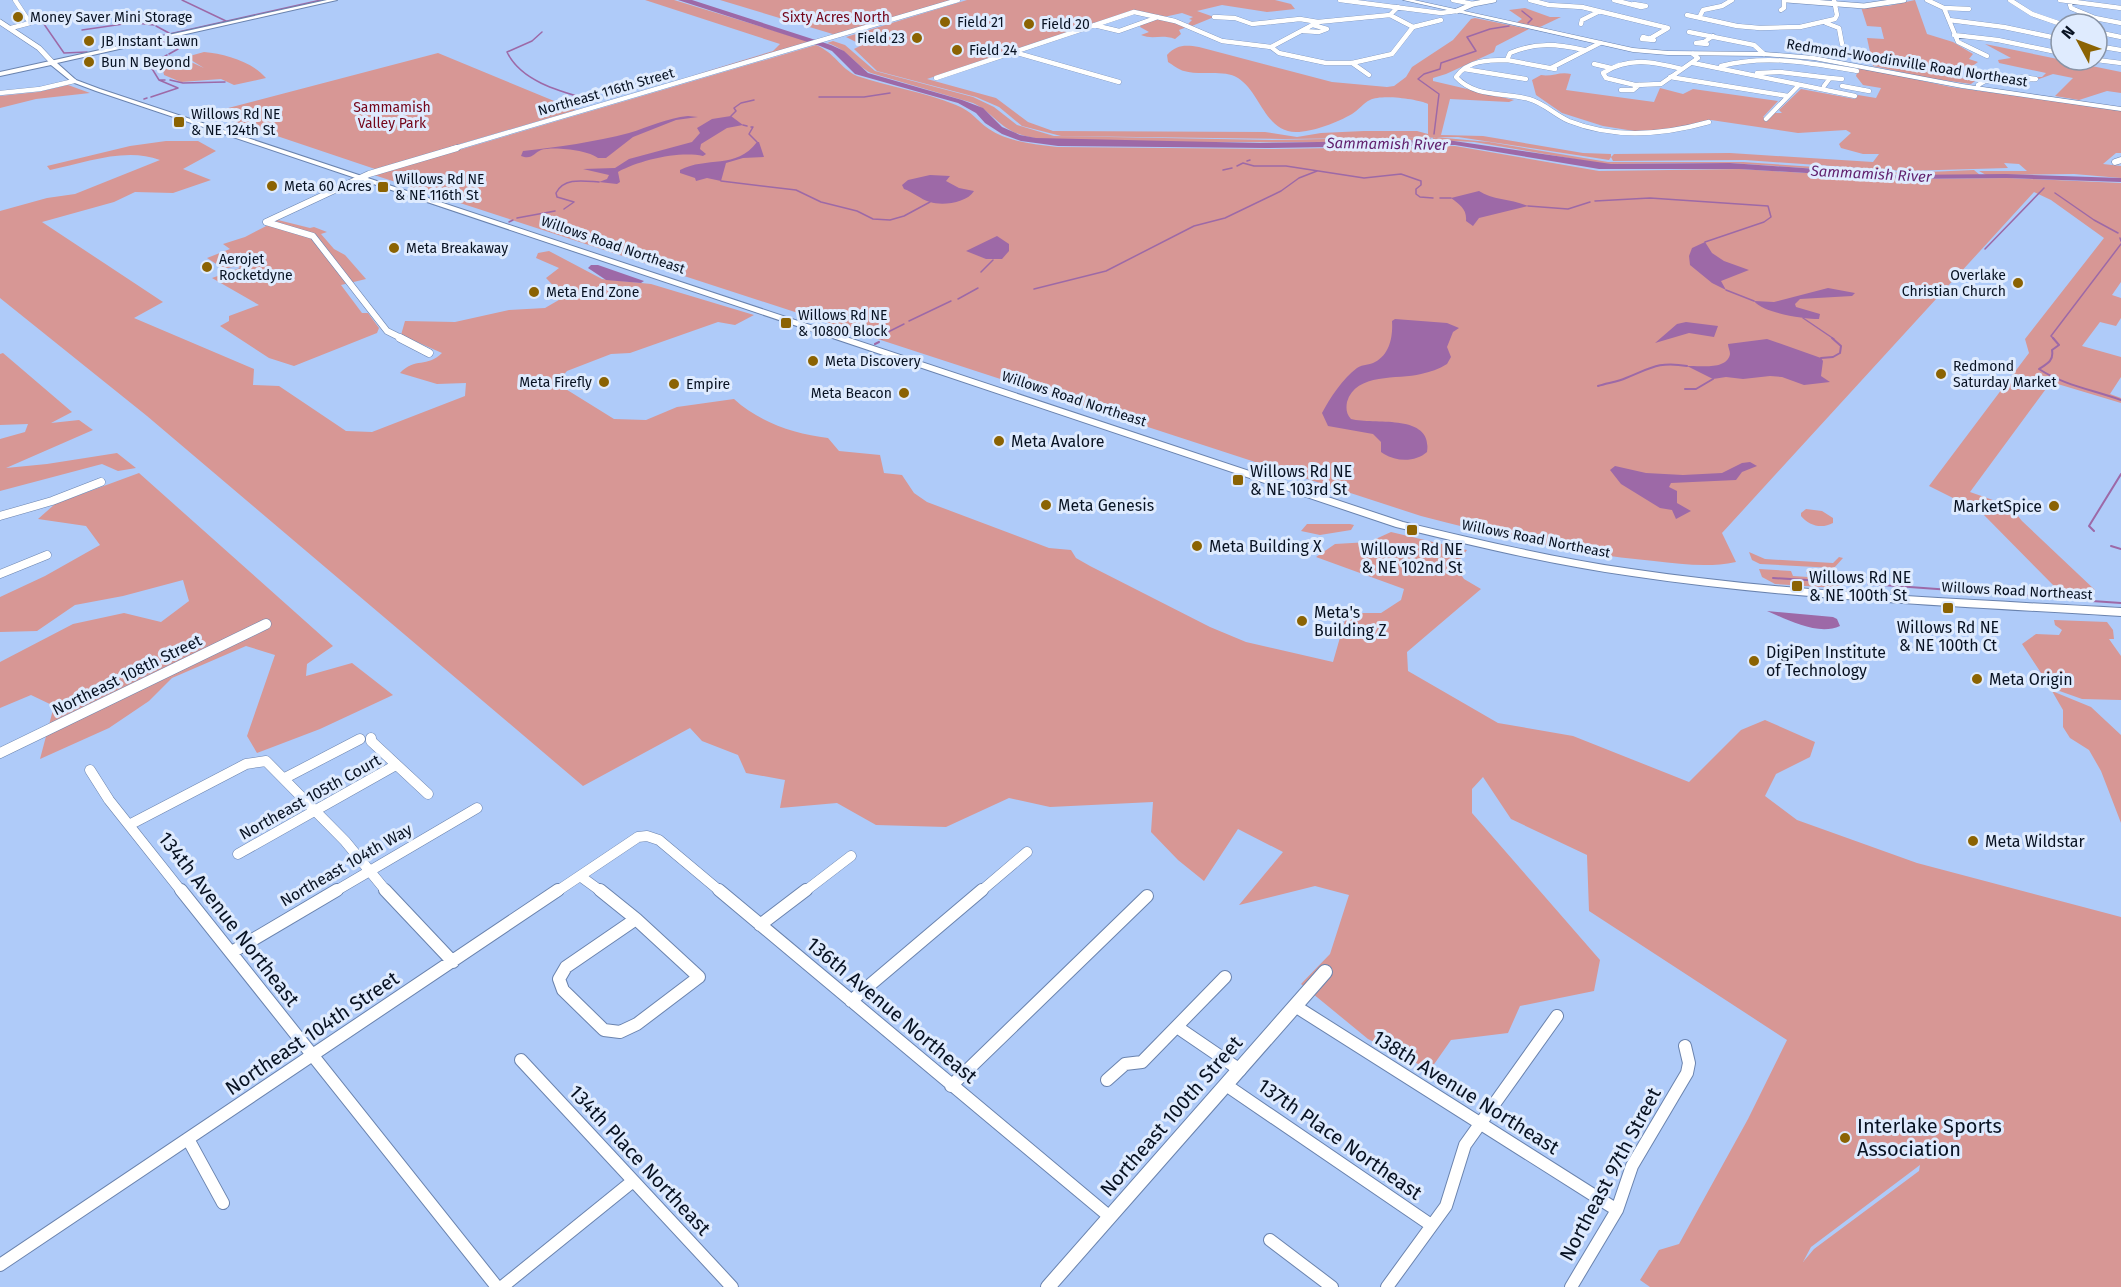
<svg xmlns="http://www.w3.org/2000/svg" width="2121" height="1287" viewBox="0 0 2121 1287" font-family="'Fira Sans',sans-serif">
  <rect width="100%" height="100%" fill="#afcbf9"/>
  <path fill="#d79795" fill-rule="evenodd" d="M645 0H674L811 42 691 76 773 51 780 44Z
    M720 0H951L836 35Z
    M967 0H1275L1291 4 1295 9 1267 12 1222 5 1197 11 1214 17 1192 26 1188 24 1192 20 1189 19 1193 17 1182 13 1164 17 1133 10 927 79 996 98 1028 122 1053 131 1265 132 1297 137 1321 133 1364 131H1417L1428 134V104C1418 99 1381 94 1370 100 1363 103 1359 110 1352 114 1338 122 1313 132 1296 132 1265 132 1261 93 1238 78 1224 69 1200 76 1184 71 1179 70 1173 65 1168 62L1167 55C1177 44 1186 45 1199 47L1332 82 1387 87 1394 86 1406 77 1412 67 1453 40 1471 19 1475 18 1529 29 1496 46 1494 52 1446 74 1433 78V81L1514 100 1509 102 1450 99 1441 135 1483 136 1583 153 1611 154V157L1614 154 1730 153 1873 162 1879 154H1863L1841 148 1839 144 1851 133 1846 130 1798 133 1711 120 1667 130 1634 131 1603 126 1562 113 1536 95 1532 80 1541 75C1552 77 1560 71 1571 74L1566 90 1654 102 1660 88 1683 94 1693 89 1778 101 1763 117 1768 119 1775 113H1782L1779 110 1801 89 1855 99 1858 95 1876 98 1881 88 1863 85 1856 76 1859 67 1951 87 2121 110V153H2116L2103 164 2121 166V178L2074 174 1986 175 1979 171H2027L2019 164 2004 163 2008 168 1904 171 1745 160 1613 161 1611 157 1609 160 1458 137 1283 139 1061 136 1022 126 999 107 976 97 877 71 854 49 862 45 846 37Z
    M1915 0 1927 34 1953 42 1973 54 1969 59 1978 62 1971 67 1963 66 1952 76 1975 81 1971 84 1928 78 1873 66 1867 38 1884 39 1881 27 1867 26 1861 7 1888 6Z
    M1525 8 1550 17H1561L1540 27 1561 33 1516 23 1522 19 1509 10Z
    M1159 18 1187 27 1179 30 1181 34 1175 39C1161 34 1153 40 1141 35L1149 32 1140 27 1141 24Z
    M833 41 845 45 875 71 973 97 994 107 1017 125 1054 136 1272 140 1431 137 1430 140C1341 143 1251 142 1161 142 1122 141 1062 145 1025 136 1000 130 994 113 973 103L871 73C855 65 846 48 827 43Z
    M1985 44 2121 72V93L2107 91 2079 100 2055 96 2073 78 2053 74 2039 79 2037 77H2042L2046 73 1999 63 1998 60 2011 58Z
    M816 45C835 53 840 68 857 76 889 87 925 92 956 105 972 111 977 121 989 129 1008 142 1035 144 1057 147L1274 149 1455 146 1599 171 1740 169 1905 179 2008 178 2121 183V282L2112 295 2121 298V318L2116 326 2100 322 2082 346 2121 357V377L2110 394 2121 398V403L2051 382 1970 492 2010 506 2022 521 2095 590 2057 589 1981 512 1929 486 2029 353 2025 339 2104 238 2051 200 2034 192 1722 533 1736 562C1707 568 1683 564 1654 561 1574 554 1498 536 1421 516L374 175Z
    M204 52C225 54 251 61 266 78L234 85 221 79 181 82 164 75 162 64 182 58 204 68 186 57Z
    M438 53 576 110 375 169 209 113Z
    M68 85 90 93 36 99 0 108V96L38 92Z
    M1434 137 1489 142 1608 162H1743L1905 173 1974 170 1980 175H1910L1730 163 1604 164 1474 142 1432 140Z
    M166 141H198L216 151 183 169 211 180 173 193 135 192 114 202 42 222 163 302 134 318 254 369 253 385 279 386 346 431 372 432 465 396 466 383 437 384 400 373C415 357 427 368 442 353L401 335 405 321 455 322 509 310 545 308 564 297 546 278 559 268 536 258 538 253 549 251 602 279 651 284 754 315 735 325 718 322 630 353 611 354 567 371 556 383 614 419 646 420 677 407 734 399C759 422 794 434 828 438L839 451 880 455 884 473 902 475 914 493 927 502 1049 548 1071 550 1076 558 1090 566 1210 627 1246 642 1333 662 1347 613H1381L1401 600 1404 589 1316 557 1335 544 1369 542 1391 532 1467 550 1455 566 1464 579 1481 589 1407 652 1408 671 1498 723 1573 736 1689 782 1741 730 1765 720 1815 742 1810 757 1776 774 1765 796 1797 820 1917 863 2121 917V1287H1650L1640 1280 1659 1250 1679 1244 1748 1119 1787 1040 1589 911 1587 855 1511 819 1483 777 1472 789V813L1600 960 1594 991 1520 1006 1508 1033 1451 1040 1430 1070 1368 1039 1301 984 1330 954 1349 895 1315 886 1239 905 1283 852 1238 829 1204 881 1178 860 1151 832 1153 802 1050 807 1009 798 946 827 876 825 837 803 780 808 785 780 746 773 738 755 702 741 690 728 583 786 147 416 0 298V211L47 198 75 194 160 160C125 147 85 163 50 170L47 166 130 146ZM1920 1165 1919 1171 1814 1249 1803 1262 1811 1247Z
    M278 220 310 228 314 227 327 232 321 234 334 249 345 255 366 279 341 285 362 313H368L379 328 377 333 294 366 269 358 220 326 229 321V316L259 305 212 278 240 268 237 266 224 269 207 258 230 249 223 244 245 237Z
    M3 353 72 412 51 423 79 420 93 430 6 468 47 464 117 453 136 468 118 471 102 464 0 491V439L25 432 28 424 0 425V354Z
    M139 473 333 646 307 664 306 676 352 663 393 695 320 729 257 753 247 736 275 655 246 646 172 678 149 701 109 728 40 759 54 706 31 695 0 708V662L73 624 124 613 161 622 189 601 183 580 123 596 75 605 37 631 0 632V597L45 576 100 545 86 526 38 519 55 504Z
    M1806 509 1822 511 1833 518V523C1822 529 1809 526 1801 516V513Z
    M1307 524H1350L1354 525 1351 530 1320 535 1301 531Z
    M1749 552 1765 559 1833 563 1839 557 1843 558 1834 568 1760 564 1752 560Z
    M1759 569 1791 571 1793 576 1808 577 1806 572 1837 574 1842 584 1836 588 1775 584 1762 577Z
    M2054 620 2107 622 2113 630 2114 639H2109L2121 656V700L2082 699 2051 688 2022 644 2036 634 2059 635 2062 630 2055 625Z
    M2052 691 2091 707 2121 735V823L2101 771 2089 750 2070 738 2063 727V710Z"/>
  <path fill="#9d69a7" d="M678 0H692L831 45 844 51 868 73 962 100 983 108 1002 127 1020 135 1036 138 1260 143 1447 140 1611 164 1730 163 1902 175 2006 174 2121 178V182L2007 178 1905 179 1739 169H1599L1455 145 1266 148 1058 146 1021 141 1002 134 985 123 976 113 958 103 855 74 832 51 820 46Z
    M688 116 698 117 676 120 633 137 606 158H598C588 150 553 146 541 150 534 153 532 160 521 156L523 151C558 147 595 142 629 133 649 127 667 118 688 116Z
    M731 116 743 125 727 128 701 144 700 149 706 154 703 156C679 151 640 160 618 172L620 182 617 184 599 182 607 179 609 175 583 169 615 168 629 159 692 142 700 133 697 128 712 119Z
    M757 142H759L764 157 743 158 726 163 721 181 707 178 696 181 695 178 680 173V170C707 156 736 170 757 142Z
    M930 175 950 176 946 181 959 188 974 191C967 203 942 206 930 202 920 199 913 192 904 189L902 185 908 180Z
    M1479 191C1492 200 1512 199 1528 206L1479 218 1473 226 1466 221C1467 209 1460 205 1451 198Z
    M997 236 1009 244V251L1002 259H986L966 251Z
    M1705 242 1712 253 1724 261 1749 270 1721 281 1726 290 1712 283 1690 265 1689 256 1692 248Z
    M591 265H598L644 281 641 283 606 280 588 268Z
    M1828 288 1855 293 1852 296 1800 299 1795 304 1796 307 1820 314 1819 319C1804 319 1763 313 1754 301L1774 302Z
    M1395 319 1447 323 1459 328 1453 332 1447 347 1451 357 1447 364C1439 369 1430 372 1421 374 1398 380 1356 372 1347 402 1346 408 1346 414 1351 419 1376 425 1433 413 1427 452 1416 462 1397 462 1384 454L1381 452V442L1373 434 1328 426 1322 413C1330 398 1343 378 1357 368 1363 364 1370 365 1375 362 1390 354 1393 336 1392 321Z
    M1686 322 1718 326 1714 337 1689 333 1655 343 1677 324Z
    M1767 339 1821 358 1823 361 1821 376 1830 382 1804 385 1782 377 1770 376 1743 379 1726 377 1713 379 1687 366C1698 365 1727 371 1730 354 1730 351 1728 347 1728 344Z
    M1750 462 1757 466 1742 472 1736 480 1671 483 1669 487 1677 491V503L1691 511 1676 519 1672 510 1660 508 1621 484 1610 470 1615 466 1646 473 1683 475 1722 473 1742 463Z
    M1767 611 1833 617 1837 619 1840 626C1818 636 1788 620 1767 611Z"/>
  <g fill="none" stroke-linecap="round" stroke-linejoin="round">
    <path stroke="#9d69a7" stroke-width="1.5" d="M182 0 226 21
      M1522 11 1532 19 1528 23
      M37 14 64 53 87 52
      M136 23 154 25
      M156 26 169 33
      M82 30 130 23
      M542 32 532 41 507 52C521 82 562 92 591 100
      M147 39 321 0
      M162 41 178 49 169 54
      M150 65 167 55
      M151 67 159 80H165
      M170 80 183 83 225 82
      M151 97 178 88 159 80
      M819 97H864L890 93
      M144 99 147 98
      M731 116 736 111 734 108 741 103 754 100
      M743 125 747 126
      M751 127H753L749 134 757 142
      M1434 134 1439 94 1418 79 1424 74 1440 69 1441 63 1476 51 1467 37 1490 29 1509 26
      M1247 161 1250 160
      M1237 166 1243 163 1254 166H1286L1364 178 1401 174 1421 181V185L1416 189V194L1420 197 1433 198
      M1223 170 1232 168
      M721 181 796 190 821 202 857 211 873 219 890 220 904 216 930 202
      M2055 193 2094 220 2118 233
      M1440 198H1451
      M1595 201 1650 198 1768 206 1771 217 1764 222 1705 242
      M1528 206 1568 209 1590 202
      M564 209 574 202 557 197 556 193C564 177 584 181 599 182
      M517 218 555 211
      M509 222 513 220
      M2120 238 2121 241
      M1985 249 2044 188
      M981 272 993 260
      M1034 289 1106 271 1194 226 1225 218 1281 191 1299 178 1317 171
      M1726 290 1754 301
      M958 299 978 288
      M1803 318 1834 339
      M909 321 951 301
      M882 339 888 332 904 324
      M2054 339 2051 336 2121 244"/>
    <path stroke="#9d69a7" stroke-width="2" d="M2053 338 2059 345 2052 350C2054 361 2047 364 2039 369 2063 385 2093 390 2121 400
      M875 344 879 342
      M1821 358 1833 357 1840 353 1841 346 1832 338
      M1598 386C1607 383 1617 382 1626 378 1651 368 1659 361 1687 366
      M1685 389H1696L1713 379
      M2094 531 2089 526 2121 474
      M2111 546 2121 549
      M1773 578 1840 582
      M1868 584 2075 599
      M2092 601 2121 603"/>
    <g stroke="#6a83ae" stroke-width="5">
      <path id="minor-far4" d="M1340 0 1441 13 1457 11
        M1453 0 1473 4
        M1530 0 1549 5 1582 7 1668 28 1651 38
        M1614 0 1641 7 1646 6 1634 4
        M1927 0 1944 8 1969 9
        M2010 0 2032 14 2061 24
        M2060 0 2121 8
        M2069 1 2071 8 2095 18 2121 23
        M1944 8 1958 42 1987 56
        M1781 10 1784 8V0
        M1390 15 1413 27
        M1687 15 1737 26 1760 28 1800 27 1835 19 1837 15 1834 0
        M1700 16 1703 10 1722 6 1732 0
        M1214 17 1235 18 1252 24 1300 19 1318 22
        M1949 20 2004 27 2061 39
        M1826 23 1839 28 1842 44
        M1581 24 1582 20 1598 12
        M1094 25 1119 31 1158 17
        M1413 27 1441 20
        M11 28 30 23 15 0
        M1303 31 1319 32 1327 29 1313 25
        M1689 32 1754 45 1764 54
        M2097 32 2121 37
        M1954 35 1998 40 2061 53
        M1643 37 1654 40 1642 39Z
        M1704 42 1707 44 1696 43Z
        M1704 42 1713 36
        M2097 46 2121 50
        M1271 47 1318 22 1390 15 1398 7
        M1584 50C1557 44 1536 42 1510 53L1507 60C1489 60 1467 60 1456 77 1475 98 1504 92 1529 99 1544 103 1555 115 1569 121 1614 139 1663 135 1709 122
        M1014 52 1119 82
        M1507 60 1555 69
        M2097 60 2121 63
        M1352 63 1369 75
        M1693 63 1855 96
        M1594 64 1611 68
        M1721 66C1767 54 1811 63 1857 71
        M1551 68 1600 43
        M1464 69 1526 79
        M1682 69C1654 62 1629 56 1603 73L1606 78 1635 85 1661 84 1698 58 1693 54
        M1757 73 1780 72 1830 78
        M1670 77 1788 96
        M936 78 1134 12 1175 21 1222 41 1271 47 1279 53 1326 63H1352L1392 54 1413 27
        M1824 86 1830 78 1842 79
        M1842 86 1869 91
        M1978 88V85L1985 81 2036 79 2021 77 2022 79
        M1621 90H1633L1639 85
        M0 93 40 89 74 81
        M1766 119 1799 85
        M452 149 958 0"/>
    </g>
    <g stroke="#6a83ae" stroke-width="7">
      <path id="minor-far3" d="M2115 162 2121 160
        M266 222 369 174 457 148
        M266 222 313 236 387 331 403 339"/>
    </g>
    <g stroke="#6a83ae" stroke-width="9">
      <path id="minor-far2" d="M400 338 429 353
        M0 516 52 501 101 482
        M0 574 47 555"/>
    </g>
    <g stroke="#6a83ae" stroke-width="11">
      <path id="minor-far1" d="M371 738V741L428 794
        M0 753 266 624
        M90 770 109 800 182 892
        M285 778 360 739
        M129 825 246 764 266 761 345 841 387 892
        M238 854 396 765
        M580 876 602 892
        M334 892 477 808
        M556 892 638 837 647 836 659 840 721 892
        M804 892 851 856
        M980 892 1027 852"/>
    </g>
    <g stroke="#6a83ae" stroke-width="14">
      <path id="minor" d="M181 890 497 1287
        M385 890 453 962
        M600 890 636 919
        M719 890 1110 1217
        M636 919 699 977 637 1024 620 1032 604 1030 563 990 559 979 566 967Z
        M760 925 806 890
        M232 952 337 890
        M851 1001 982 890
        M1295 1006 1617 1210
        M1177 1027 1240 1070
        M521 1060 732 1287
        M1107 1080 1125 1064 1142 1062 1225 977
        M1226 1085 1431 1225
        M951 1086 1147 896
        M188 1139 223 1203
        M1270 1240 1332 1287
        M0 1265 558 890
        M502 1287 633 1181
        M1387 1287 1446 1206 1465 1145 1557 1016
        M1571 1287 1617 1210 1632 1166 1687 1073 1689 1063 1685 1046"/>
    </g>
    <g stroke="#6a83ae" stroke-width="6">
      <path id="tertiary-far1" d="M1787 0 1864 6 1904 0
        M1457 11 1473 4 1494 0
        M0 22 39 48 53 63"/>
    </g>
    <g stroke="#6a83ae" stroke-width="16">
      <path id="tertiary" d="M1048 1287 1325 972"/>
    </g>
    <g stroke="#6a83ae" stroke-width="2">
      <path id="secondary" d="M327 0H337L57 63 76 80 100 89 1403 522C1479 540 1554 558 1631 569 1793 593 1957 599 2121 608V616C1958 606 1794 600 1632 576 1553 565 1474 546 1396 527L96 91 72 82 51 65 0 76V72Z"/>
    </g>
    <g stroke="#6a83ae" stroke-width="1">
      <path id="primary" d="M1403 0H1414L1633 48 1668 51 1764 52 1814 56 1962 84 2121 107V111L1962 88 1814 60 1764 56 1668 55 1633 52Z"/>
    </g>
    <use href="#minor-far4" stroke="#fff" stroke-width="4.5"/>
    <use href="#minor-far3" stroke="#fff" stroke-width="6"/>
    <use href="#minor-far2" stroke="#fff" stroke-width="8"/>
    <use href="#minor-far1" stroke="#fff" stroke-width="10"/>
    <use href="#minor" stroke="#fff" stroke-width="12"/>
    <use href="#tertiary-far1" stroke="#fff" stroke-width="5"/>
    <use href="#tertiary" stroke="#fff" stroke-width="14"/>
    <use href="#secondary" fill="#fff" fill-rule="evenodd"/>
    <use href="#primary" fill="#fff" fill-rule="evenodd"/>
  </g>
  <g fill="#8b6303" stroke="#dfebfe" stroke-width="2">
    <circle cx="18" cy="17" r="6"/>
    <circle cx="945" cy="22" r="6"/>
    <circle cx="1029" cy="24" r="6"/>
    <circle cx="917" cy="38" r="6"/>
    <circle cx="89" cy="41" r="6"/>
    <circle cx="957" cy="50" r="6"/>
    <circle cx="89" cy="62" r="6"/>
    <rect x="173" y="116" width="12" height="12" rx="3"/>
    <circle cx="272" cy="186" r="6"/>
    <rect x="377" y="181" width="12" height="12" rx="3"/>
    <circle cx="394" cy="248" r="6"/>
    <circle cx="207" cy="267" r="6"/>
    <circle cx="2018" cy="283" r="6"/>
    <circle cx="534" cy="292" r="6"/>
    <rect x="780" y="317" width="12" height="12" rx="3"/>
    <circle cx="813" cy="361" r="6"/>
    <circle cx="1941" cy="374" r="6"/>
    <circle cx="604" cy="382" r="6"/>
    <circle cx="674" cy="384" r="6"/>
    <circle cx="904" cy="393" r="6"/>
    <circle cx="999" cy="441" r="6"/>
    <rect x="1232" y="474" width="12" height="12" rx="3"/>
    <circle cx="1046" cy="505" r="6"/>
    <circle cx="2054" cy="506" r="6"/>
    <rect x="1406" y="524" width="12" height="12" rx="3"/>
    <circle cx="1197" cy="546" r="6"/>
    <rect x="1791" y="580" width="12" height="12" rx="3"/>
    <rect x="1942" y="602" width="12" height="12" rx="3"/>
    <circle cx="1302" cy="621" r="6"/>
    <circle cx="1754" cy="661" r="6"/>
    <circle cx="1977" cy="679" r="6"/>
    <circle cx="1973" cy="841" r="6"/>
    <circle cx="1845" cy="1138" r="6"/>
  </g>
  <g text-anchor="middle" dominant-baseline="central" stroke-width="6" stroke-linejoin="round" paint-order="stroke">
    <g font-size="14" fill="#081222" stroke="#dfebfe" text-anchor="start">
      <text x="30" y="17">Money Saver Mini Storage</text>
      <text x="957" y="22">Field 21</text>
      <text x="1041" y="24">Field 20</text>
      <text x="905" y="38" text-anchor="end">Field 23</text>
      <text x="101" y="41">JB Instant Lawn</text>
      <text x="969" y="50">Field 24</text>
      <text x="101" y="62">Bun N Beyond</text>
      <text x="191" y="114">Willows Rd NE<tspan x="191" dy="16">&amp; NE 124th St</tspan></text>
      <text x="395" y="179">Willows Rd NE<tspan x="395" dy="16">&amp; NE 116th St</tspan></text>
      <text x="284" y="186">Meta 60 Acres</text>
      <text x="406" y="248">Meta Breakaway</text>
      <text x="219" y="259">Aerojet<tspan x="219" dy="16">Rocketdyne</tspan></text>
      <text x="2006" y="275" text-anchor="end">Overlake<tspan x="2006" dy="16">Christian Church</tspan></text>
      <text x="546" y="292">Meta End Zone</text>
      <text x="798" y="315">Willows Rd NE<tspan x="798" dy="16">&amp; 10800 Block</tspan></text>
      <text x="825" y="361">Meta Discovery</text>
      <text x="1953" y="366">Redmond<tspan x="1953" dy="16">Saturday Market</tspan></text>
      <text x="592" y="382" text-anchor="end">Meta Firefly</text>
      <text x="686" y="384">Empire</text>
      <text x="892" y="393" text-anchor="end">Meta Beacon</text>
    </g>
    <g font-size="14" fill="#74051a" stroke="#dfebfe">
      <text x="836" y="17">Sixty Acres North</text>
      <text x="392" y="107">Sammamish<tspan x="392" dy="16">Valley Park</tspan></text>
    </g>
    <g font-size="14" fill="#081222" stroke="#dfebfe">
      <text transform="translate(1907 63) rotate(9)">Redmond-Woodinville Road Northeast</text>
      <text transform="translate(606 92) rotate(-16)">Northeast 116th Street</text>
      <text transform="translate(613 245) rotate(19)">Willows Road Northeast</text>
      <text transform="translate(1074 399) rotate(18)">Willows Road Northeast</text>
      <text transform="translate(1536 539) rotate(11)">Willows Road Northeast</text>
      <text transform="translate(2017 591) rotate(3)">Willows Road Northeast</text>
    </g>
    <g font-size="15" font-style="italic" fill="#601f6d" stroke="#dfebfe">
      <text transform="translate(1387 144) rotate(1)">Sammamish River</text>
      <text transform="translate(1871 174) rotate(3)">Sammamish River</text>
    </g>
    <g font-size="16" fill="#081222" stroke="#dfebfe" text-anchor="start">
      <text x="1011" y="441">Meta Avalore</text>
      <text x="1250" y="471">Willows Rd NE<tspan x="1250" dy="18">&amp; NE 103rd St</tspan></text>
      <text x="1058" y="505">Meta Genesis</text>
      <text x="2042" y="506" text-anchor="end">MarketSpice</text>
      <text x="1209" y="546">Meta Building X</text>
      <text x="1412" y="549" text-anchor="middle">Willows Rd NE<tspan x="1412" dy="18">&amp; NE 102nd St</tspan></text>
      <text x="1809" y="577">Willows Rd NE<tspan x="1809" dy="18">&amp; NE 100th St</tspan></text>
      <text x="1314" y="612">Meta's<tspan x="1314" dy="18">Building Z</tspan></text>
      <text x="1948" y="627" text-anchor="middle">Willows Rd NE<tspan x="1948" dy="18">&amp; NE 100th Ct</tspan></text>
      <text x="1766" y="652">DigiPen Institute<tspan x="1766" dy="18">of Technology</tspan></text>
      <text x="1989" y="679">Meta Origin</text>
      <text x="1985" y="841">Meta Wildstar</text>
    </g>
    <g font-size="16" fill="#081222" stroke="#dfebfe">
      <text transform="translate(127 675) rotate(-26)">Northeast 108th Street</text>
      <text transform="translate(310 797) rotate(-29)">Northeast 105th Court</text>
      <text transform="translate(346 865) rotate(-30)">Northeast 104th Way</text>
    </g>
    <g font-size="20" fill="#081222" stroke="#dfebfe">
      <text transform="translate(229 919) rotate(52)">134th Avenue Northeast</text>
      <text transform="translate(892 1010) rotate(40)">136th Avenue Northeast</text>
      <text transform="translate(312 1033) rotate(-34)">Northeast 104th Street</text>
      <text transform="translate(1466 1092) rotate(32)">138th Avenue Northeast</text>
      <text transform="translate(1171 1116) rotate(-49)">Northeast 100th Street</text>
      <text transform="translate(1340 1139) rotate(35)">137th Place Northeast</text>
      <text transform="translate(640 1160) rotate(47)">134th Place Northeast</text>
      <text transform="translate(1610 1174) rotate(-62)">Northeast 97th Street</text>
    </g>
    <g font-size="20" fill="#081222" stroke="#dfebfe" text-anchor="start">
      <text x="1857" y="1126">Interlake Sports<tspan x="1857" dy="23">Association</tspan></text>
    </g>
  </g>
  <g transform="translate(2079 42) rotate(311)"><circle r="28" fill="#dfebfe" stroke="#8994a6" stroke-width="1.5"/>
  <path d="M0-4.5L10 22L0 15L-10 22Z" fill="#8b6303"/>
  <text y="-9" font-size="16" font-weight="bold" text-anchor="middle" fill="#081222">N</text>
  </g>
</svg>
